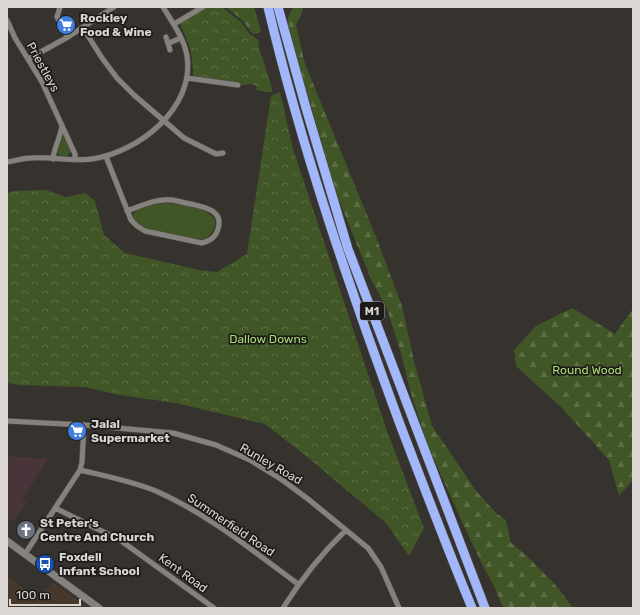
<svg xmlns="http://www.w3.org/2000/svg" width="640" height="615" viewBox="0 0 640 615" font-family="Rubik,sans-serif">
  <defs>
    <pattern id="forest-firs" width="22" height="20" patternUnits="userSpaceOnUse"><rect width="22" height="20" fill="#415627"/><path d="M5 1l3.5 6h-7zM16 11l3.5 6h-7z" fill="#5c6e45"/></pattern>
    <pattern id="park-crowns" width="20" height="18" patternUnits="userSpaceOnUse"><rect width="20" height="18" fill="#415627"/><path d="M2 6a3 3 0 1 1 6 0M12 15a3 3 0 1 1 6 0" fill="none" stroke="#5c6e45"/></pattern>
  </defs>
  <rect width="100%" height="100%" fill="#36332f"/>
  <path fill="#47382c" d="M7 576 38 599 53 582 88 608H7Z"/>
  <path fill="#493539" d="M7 456 48 459 22 500 27 503 13 522 7 517Z"/>
  <path fill="#415627" d="M64 135H65L71 151 67 156H60L57 151Z
    M166 203C186 204 237 211 205 240L150 231 140 226 132 218C135 205 155 204 166 203Z"/>
  <path fill="url(#forest-firs)" d="M226 7H254L261 32 253 34 242 20Z
    M293 7H304L296 25 305 64 376 237 402 306 414 361 432 426 477 492 496 513 506 520 511 543 527 556 559 589 573 608H503L493 584 482 564 463 524 428 446 410 390 400 350 387 309 371 279 338 198 298 62 287 20Z
    M572 308 615 334 633 309V480L619 496 609 460 561 407 516 366 514 350 536 326Z"/>
  <path fill="url(#park-crowns)" d="M207 7H222L241 22 249 33 258 40 259 48 272 88V92H266L256 90 257 86 251 84 244 85 193 77C193 54 190 44 179 23Z
    M280 92 293 149 387 431 424 528 409 556 386 523 300 451 265 424 176 403 119 395 85 387 21 385 7 383V193L15 191 46 190 66 197 85 193 95 201 104 235 125 253 199 270 217 272 247 254 271 96Z"/>
  <g fill="none" stroke-linecap="round" stroke-linejoin="round">
    <g stroke="#524f4c" stroke-width="6">
      <path id="street" d="M60 7 57 17 68 37
        M7 20 15 38 42 82 75 154V160
        M174 24 203 7
        M83 28 102 58 117 78 134 95 184 138 216 154 223 153
        M166 37 170 50
        M169 43 181 38
        M28 59 68 37 114 7
        M187 78 238 85
        M106 156 107 159 131 220 137 226 145 231 202 243C210 241 216 237 218 229 224 210 204 207 191 204 185 203 178 201 172 200 157 198 141 206 127 211
        M53 159C54 147 61 137 62 125
        M7 162C15 161 23 158 31 158 51 156 72 162 92 159 139 152 195 108 187 56 184 38 172 22 163 7
        M7 421 84 425 173 433 216 445 250 460 281 479 308 499 368 548 381 567 399 608
        M80 470C105 476 132 481 156 491 208 514 253 551 298 584
        M55 508 120 540 214 608
        M25 554 80 470 82 462 84 425
        M283 608C302 578 321 554 346 530"/>
    </g>
    <g stroke="#524f4c" stroke-width="8">
      <path id="secondary" d="M7 541 99 608"/>
    </g>
    <g stroke="#524f4c" stroke-width="10">
      <path id="highway" d="M268 7C302 150 350 289 401 427 424 487 447 548 472 608
        M278 7 306 108 348 249 485 608"/>
    </g>
    <use href="#street" stroke="#85817c" stroke-width="5"/>
    <use href="#secondary" stroke="#85817c" stroke-width="7"/>
    <use href="#highway" stroke="#a2b6fa" stroke-width="9"/>
  </g>
  <defs>
    <g id="supermarket-disc" transform="scale(1)"><circle r="9.5" fill="#3f7fe0" stroke="#1c1b19"/><path d="M-6-5.5h2.5l.6 2H6L4.5 2H-2.5L-4.4-4H-6ZM-1.5 3.2a1.3 1.3 0 1 0 .1 0ZM3 3.2a1.3 1.3 0 1 0 .1 0Z" fill="#fff"/></g>
    <g id="church-disc" transform="scale(1)"><circle r="9.5" fill="#6b7280" stroke="#1c1b19"/><path d="M-1.2-6h2.4v3.5h3.3v2.4h-3.3V6h-2.4V-.1h-3.3v-2.4h3.3Z" fill="#fff"/></g>
    <g id="bus-disc" transform="scale(1)"><circle r="9.5" fill="#1a4fb4" stroke="#1c1b19"/><path d="M-5-6H5V4H4V6H2V4H-2V6H-4V4H-5ZM-3.5-4V0h7V-4ZM-3.5 1.2v1.5H-2V1.2ZM2 1.2v1.5H3.5V1.2Z" fill="#fff"/></g>
  </defs>
  <g fill-rule="evenodd">
    <use href="#supermarket-disc" x="66" y="25"/>
    <use href="#supermarket-disc" x="77" y="431"/>
    <use href="#church-disc" x="26" y="530"/>
    <use href="#bus-disc" x="45" y="564"/>
  </g>
  <g text-anchor="middle" dominant-baseline="central" stroke-width="3.5" stroke-linejoin="round" paint-order="stroke">
    <rect fill="#1c1b19" stroke="#a09e9c" stroke-width="1" x="360" y="302" width="24" height="18" rx="3"/>
    <g font-size="11" font-weight="bold" fill="#d9d6d4">
      <text x="372" y="311">M1</text>
    </g>
    <g font-size="12" font-weight="bold" fill="#d9d6d4" stroke="#1c1b19" text-anchor="start">
      <text x="80" y="18">Rockley<tspan x="80" dy="14">Food &amp; Wine</tspan></text>
      <text x="91" y="424">Jalal<tspan x="91" dy="14">Supermarket</tspan></text>
      <text x="40" y="523">St Peter's<tspan x="40" dy="14">Centre And Church</tspan></text>
      <text x="59" y="557">Foxdell<tspan x="59" dy="14">Infant School</tspan></text>
    </g>
    <g font-size="12" fill="#d9d6d4" stroke="#1c1b19">
      <text transform="translate(43 67) rotate(61)">Priestleys</text>
      <text transform="translate(271 464) rotate(30)">Runley Road</text>
      <text transform="translate(231 525) rotate(34)">Summerfield Road</text>
      <text transform="translate(183 573) rotate(36)">Kent Road</text>
    </g>
    <g font-size="12" fill="#acdd6f" stroke="#1c1b19">
      <text x="268" y="339">Dallow Downs</text>
      <text x="587" y="370">Round Wood</text>
    </g>
  </g>
  <rect width="640" height="615" fill="none" stroke="#d9d6d4" stroke-width="16"/>
  <path d="M10 599v6h70v-6" fill="none" stroke="#d9d6d4" stroke-width="2"/>
  <text x="16" y="599" font-size="12" fill="#d9d6d4" stroke="#1c1b19" stroke-width="3" paint-order="stroke">100 m</text>
</svg>
